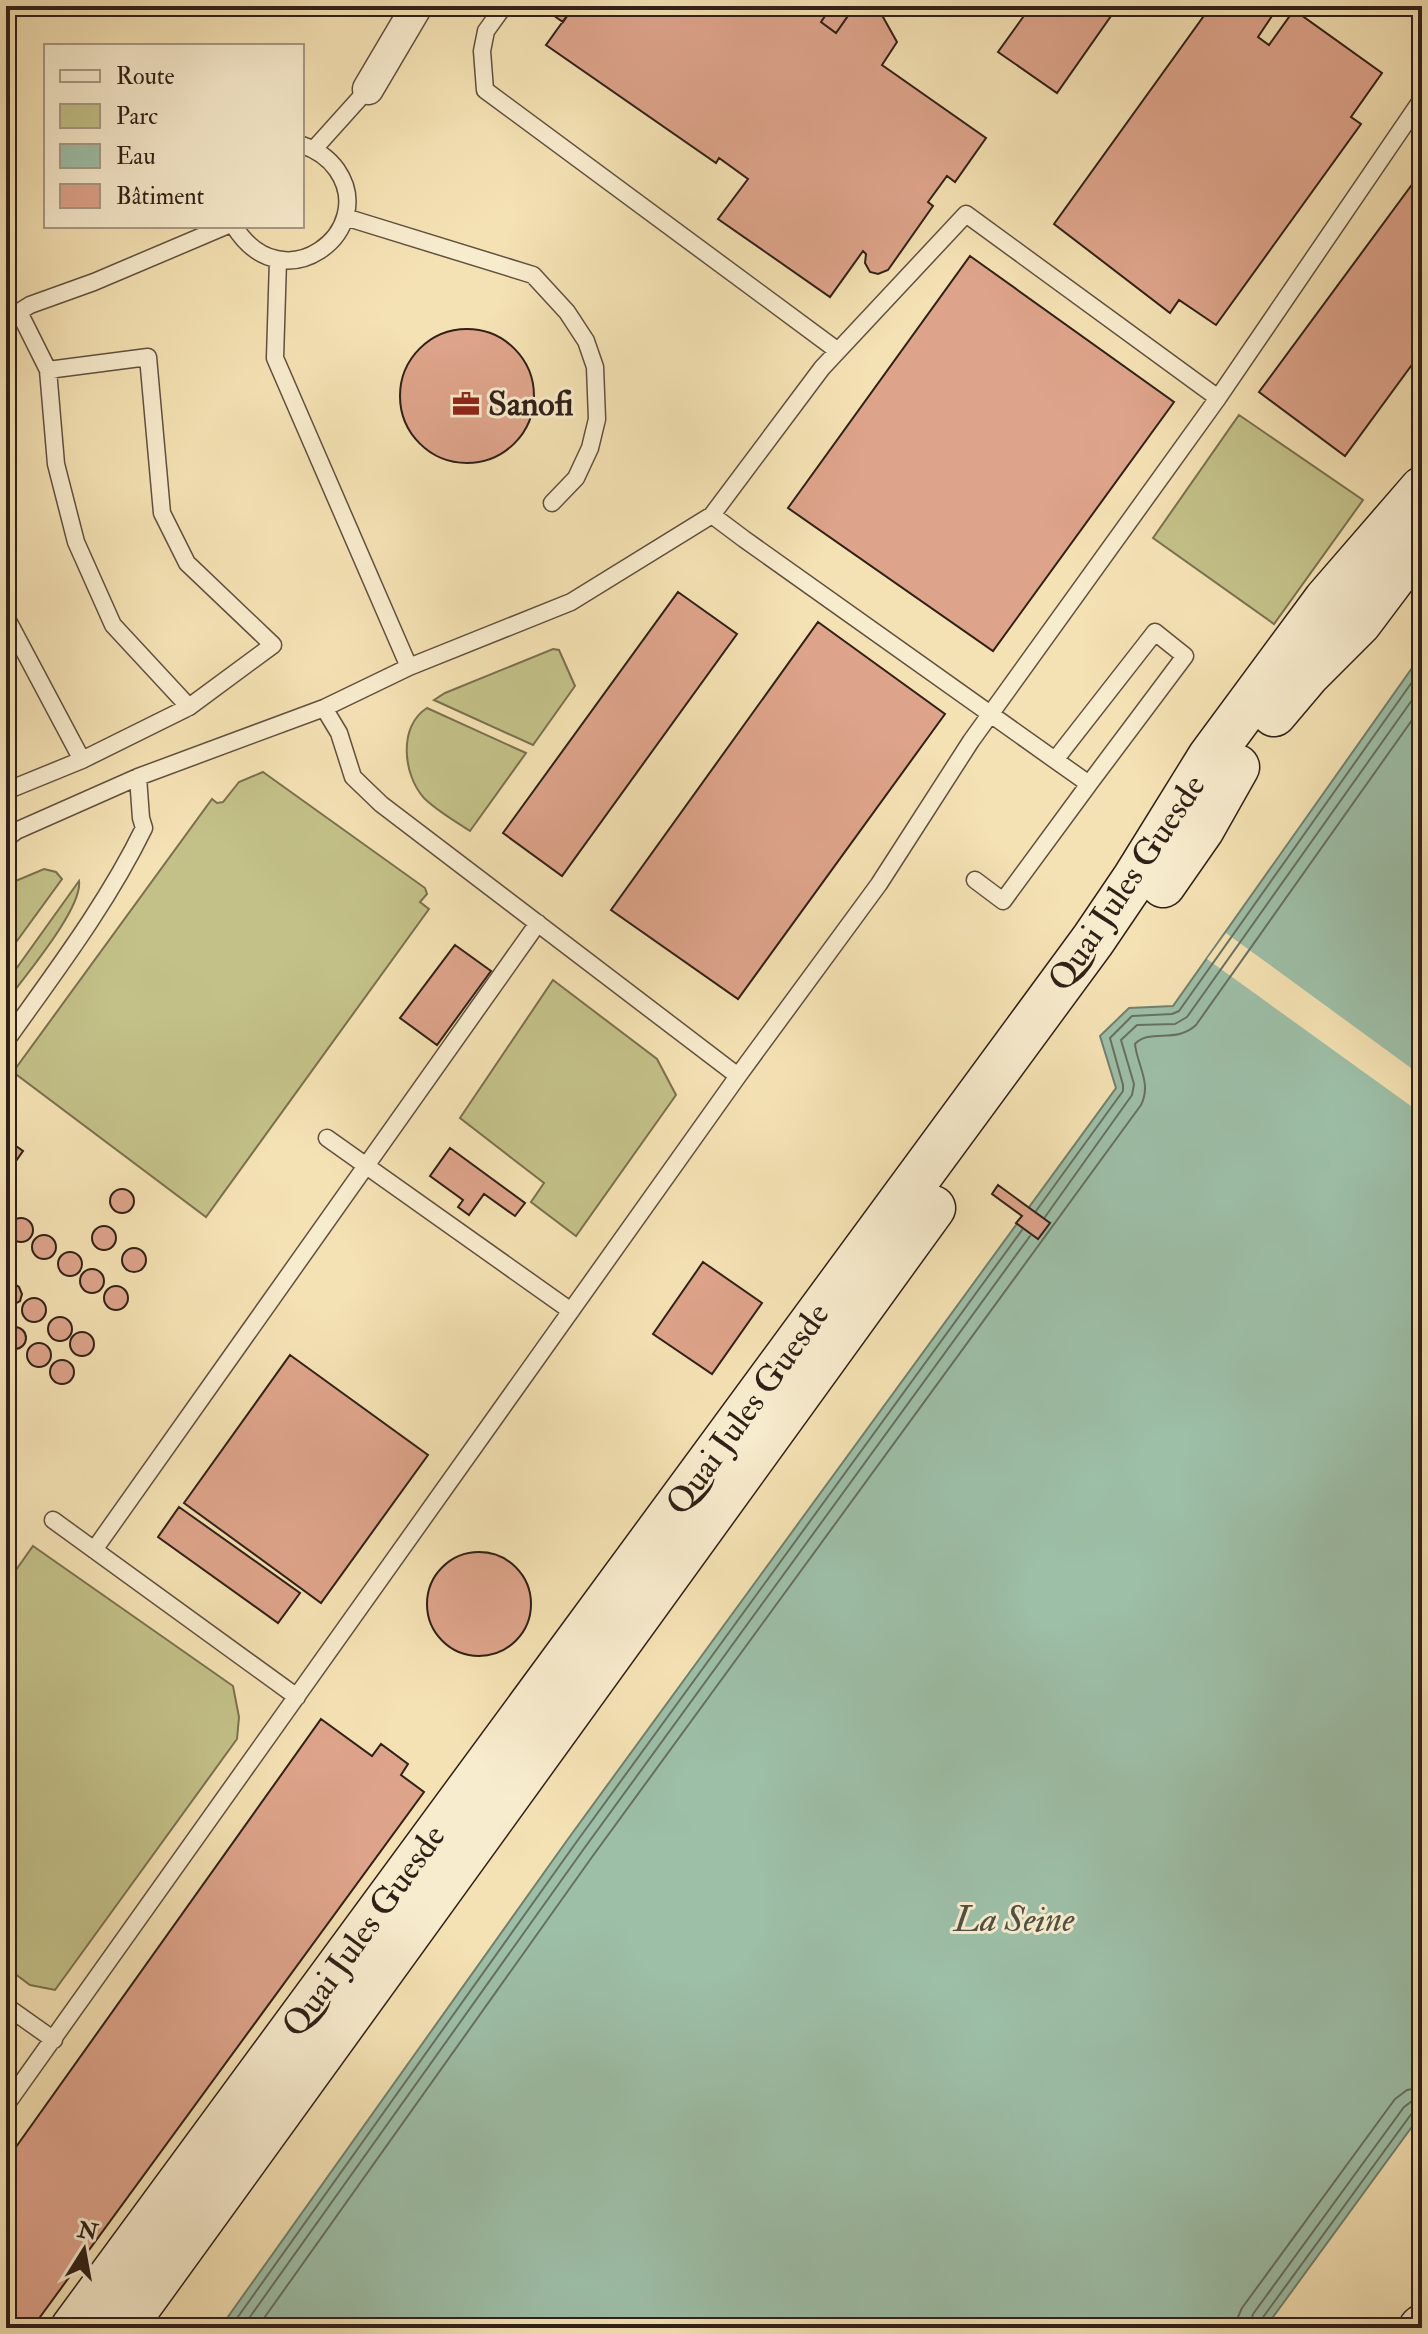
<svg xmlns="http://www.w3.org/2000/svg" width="1428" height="2334" viewBox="0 0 1428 2334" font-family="'IM FELL Double Pica',serif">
  <rect width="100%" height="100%" fill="#f5e2b4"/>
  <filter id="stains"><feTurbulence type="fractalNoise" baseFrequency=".0025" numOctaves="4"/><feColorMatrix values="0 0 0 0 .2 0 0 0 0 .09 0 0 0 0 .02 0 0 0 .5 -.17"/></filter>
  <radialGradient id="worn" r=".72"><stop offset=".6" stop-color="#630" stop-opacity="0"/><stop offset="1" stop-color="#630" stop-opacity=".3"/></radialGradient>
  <path fill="#c3c188" stroke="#7a7050" stroke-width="2" d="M1239 415 1363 500 1274 624 1153 538Z
    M553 649 559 650 575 686 533 745 434 700 445 693Z
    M427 708 526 753 470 831C455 821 437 811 424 798 403 775 398 726 427 708Z
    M263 772 425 888 427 894 420 902 429 909 206 1217 13 1072 212 799 217 803 223 802 239 782Z
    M44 869 56 872 62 879 6 956V885Z
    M79 881C83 908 24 977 6 1002V983Z
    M553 980 657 1059 676 1095 576 1236 531 1202 544 1183 460 1118Z
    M33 1546 233 1686 239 1717 237 1739 55 1990 30 1985 6 1967V1584Z"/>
  <path fill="#9dbfa8" stroke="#717f6e" stroke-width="2" d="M1422 654V2113L1265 2328H220L568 1839 1116 1088 1100 1036 1129 1008 1173 1006Z"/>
  <path fill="#f5e2b4" d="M1226 933 1422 1076V1114L1207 959Z"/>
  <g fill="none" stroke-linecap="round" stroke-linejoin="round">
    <path stroke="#667060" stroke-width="2" d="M1036 1211 1123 1091V1085L1110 1038 1132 1016 1172 1014 1179 1011 1422 668
      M1045 1217 1132 1095 1134 1084 1121 1040 1137 1025 1175 1024 1187 1017 1422 686
      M230 2328 575 1844 1022 1230
      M242 2328 583 1850 1030 1236
      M257 2328 592 1857 1141 1105C1152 1083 1137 1065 1135 1044 1150 1028 1176 1044 1196 1025L1422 706
      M1237 2328 1238 2317 1242 2308 1395 2099 1407 2090 1422 2087
      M1249 2328 1253 2314 1404 2107 1412 2101 1422 2099
      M1259 2328 1261 2320 1412 2113 1422 2109"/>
  </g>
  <path fill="#dea48b" stroke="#302018" stroke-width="2" d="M554 6H574L563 22 550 13Z
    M574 6H796L811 16 817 9 813 6H832L821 22 836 33 855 6H868L883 17 897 42 882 65 986 138 955 182 947 176 928 202 933 206 888 270 878 274 870 272 865 263 866 254 863 251 830 297 718 219 748 179 719 158 716 163 546 45Z
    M832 6 854 7 836 33 821 22Z
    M1031 6 1040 12 1044 6H1118L1057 93 998 52Z
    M1211 6H1277L1278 7 1258 37 1269 45 1294 10 1382 73 1351 117 1361 124 1216 325 1179 300 1170 313 1054 224Z
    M1422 171V351L1345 456 1259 392Z
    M970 256 1174 402 993 651 788 508Z
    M400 396a67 67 0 1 1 134 0a67 67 0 1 1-134 0Z
    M678 592 737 634 562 876 503 833Z
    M818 622 945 714 738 999 611 910Z
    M455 945 491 971 437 1045 400 1018Z
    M6 1139 23 1151 6 1175Z
    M450 1148 525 1203 515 1216 484 1194 469 1215 458 1207 463 1200 430 1176Z
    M998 1185 1050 1223 1038 1239 1016 1223 1022 1216 992 1194Z
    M110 1201a12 12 0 1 1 24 0a12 12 0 1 1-24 0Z
    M9 1230a12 12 0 1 1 24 0a12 12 0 1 1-24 0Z
    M92 1238a12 12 0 1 1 24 0a12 12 0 1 1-24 0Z
    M32 1247a12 12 0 1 1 24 0a12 12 0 1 1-24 0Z
    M122 1260a12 12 0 1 1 24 0a12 12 0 1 1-24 0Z
    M58 1264a12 12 0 1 1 24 0a12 12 0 1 1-24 0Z
    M703 1262 762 1303 712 1374 653 1334Z
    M80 1281a12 12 0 1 1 24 0a12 12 0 1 1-24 0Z
    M13 1283 19 1287 22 1294 20 1301 11 1306 6 1305V1284Z
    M104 1298a12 12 0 1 1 24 0a12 12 0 1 1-24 0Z
    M22 1310a12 12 0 1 1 24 0a12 12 0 1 1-24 0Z
    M48 1329a12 12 0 1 1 24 0a12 12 0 1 1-24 0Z
    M4 1338a11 11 0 1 1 22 0a11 11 0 1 1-22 0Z
    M70 1344a12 12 0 1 1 24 0a12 12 0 1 1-24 0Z
    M27 1355a12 12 0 1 1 24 0a12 12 0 1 1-24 0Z
    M290 1355 428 1455 321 1603 184 1503Z
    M50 1372a12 12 0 1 1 24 0a12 12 0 1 1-24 0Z
    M179 1507 300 1593 278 1623 158 1537Z
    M427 1604a52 52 0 1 1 104 0a52 52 0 1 1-104 0Z
    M321 1719 372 1756 381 1744 408 1764 401 1775 424 1792 32 2328H6V2161Z"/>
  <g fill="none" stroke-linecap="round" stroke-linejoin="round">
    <g stroke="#61503f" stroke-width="19">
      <path id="service" d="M504 6 486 31 482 51 485 90 838 351
        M314 149 368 89
        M345 217 533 275 567 312 586 341 595 367 597 419 590 448 576 478 552 503
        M234 226C283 305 379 231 337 170 328 157 317 150 302 145
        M278 260 275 358 409 667
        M19 312 48 370 56 464 76 542 113 625 189 707
        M6 320 30 305 94 282 226 226
        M48 370 148 357 162 513 187 563 273 645 189 707 82 760
        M712 515 744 539 1055 760 1089 784 1185 656 1155 632 1055 760
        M6 617 82 760 6 791
        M324 708 339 733 353 777 381 804 738 1076
        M6 839 16 831 138 777 324 708 409 667 571 602 712 515 822 368 966 214 1218 398
        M975 880 1003 901 1089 784
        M6 1041C55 972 107 904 144 828L141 818 138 777
        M327 1138 571 1311
        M53 1520 297 1697
        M94 1550 538 923
        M6 2006 54 2040
        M6 2105 738 1076 879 884 971 741 1218 398 1422 99"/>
    </g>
    <g stroke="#61503f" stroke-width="33">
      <path id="minor" d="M368 89 417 6"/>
    </g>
    <g stroke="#302018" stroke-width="47">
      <path id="secondary" d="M1274 714 1307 675 1359 623 1422 539
        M1163 885 1202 829 1237 767
        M73 2328 1093 940 1135 878 1210 757 1326 600 1422 489
        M123 2328 933 1208
        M1421 2328 1422 2327"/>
    </g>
    <use href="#service" stroke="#f8ecce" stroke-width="16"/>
    <use href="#minor" stroke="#f8ecce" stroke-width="30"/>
    <use href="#secondary" stroke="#f8ecce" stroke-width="44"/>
  </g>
  <defs>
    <g id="office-bare" transform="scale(2.16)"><path d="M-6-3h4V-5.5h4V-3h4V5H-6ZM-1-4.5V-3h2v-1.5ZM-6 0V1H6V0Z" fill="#8f2418" stroke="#f8ecce" stroke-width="2.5" paint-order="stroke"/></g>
  </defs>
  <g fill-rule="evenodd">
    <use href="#office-bare" x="466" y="404"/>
  </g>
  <g text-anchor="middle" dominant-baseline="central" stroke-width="6" stroke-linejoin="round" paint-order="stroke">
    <g font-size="34" font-weight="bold" fill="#302018" stroke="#f8ecce" text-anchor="start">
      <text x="488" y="404">Sanofi</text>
    </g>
    <g font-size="34" fill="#302018" stroke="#f8ecce">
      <text transform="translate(1127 883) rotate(-56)">Quai Jules Guesde</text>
      <text transform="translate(748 1409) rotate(-54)">Quai Jules Guesde</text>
      <text transform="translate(364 1931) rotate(-54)">Quai Jules Guesde</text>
    </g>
    <g font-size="36" font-style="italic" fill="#515043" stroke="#f8ecce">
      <text x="1014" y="1919">La Seine</text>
    </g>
  </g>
  <rect width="1428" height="2334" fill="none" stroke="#f5e2b4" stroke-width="32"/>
  <rect x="8" y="8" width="1412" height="2318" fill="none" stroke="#302018" stroke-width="4"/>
  <rect x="16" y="16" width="1396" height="2302" fill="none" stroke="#302018" stroke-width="2"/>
  <rect x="44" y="44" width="260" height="184" fill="#f8ecce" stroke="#a89a85" stroke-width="2"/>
  <rect x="60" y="70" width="40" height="12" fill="#f8ecce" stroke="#a89a85" stroke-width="2"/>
  <text x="116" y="84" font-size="24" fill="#302018">Route</text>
  <rect x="60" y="104" width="40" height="24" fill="#c3c188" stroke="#a89a85" stroke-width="2"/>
  <text x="116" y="124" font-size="24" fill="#302018">Parc</text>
  <rect x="60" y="144" width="40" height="24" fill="#9dbfa8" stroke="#a89a85" stroke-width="2"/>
  <text x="116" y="164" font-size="24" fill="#302018">Eau</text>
  <rect x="60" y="184" width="40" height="24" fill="#dea48b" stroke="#a89a85" stroke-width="2"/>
  <text x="116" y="204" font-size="24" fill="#302018">Bâtiment</text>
  <g transform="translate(84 2250) rotate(11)" stroke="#f8ecce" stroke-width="6" paint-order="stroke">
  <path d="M0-6L14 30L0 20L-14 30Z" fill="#302018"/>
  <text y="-12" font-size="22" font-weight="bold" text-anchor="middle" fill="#302018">N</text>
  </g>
  <rect width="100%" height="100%" filter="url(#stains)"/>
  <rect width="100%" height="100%" fill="url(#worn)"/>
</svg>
